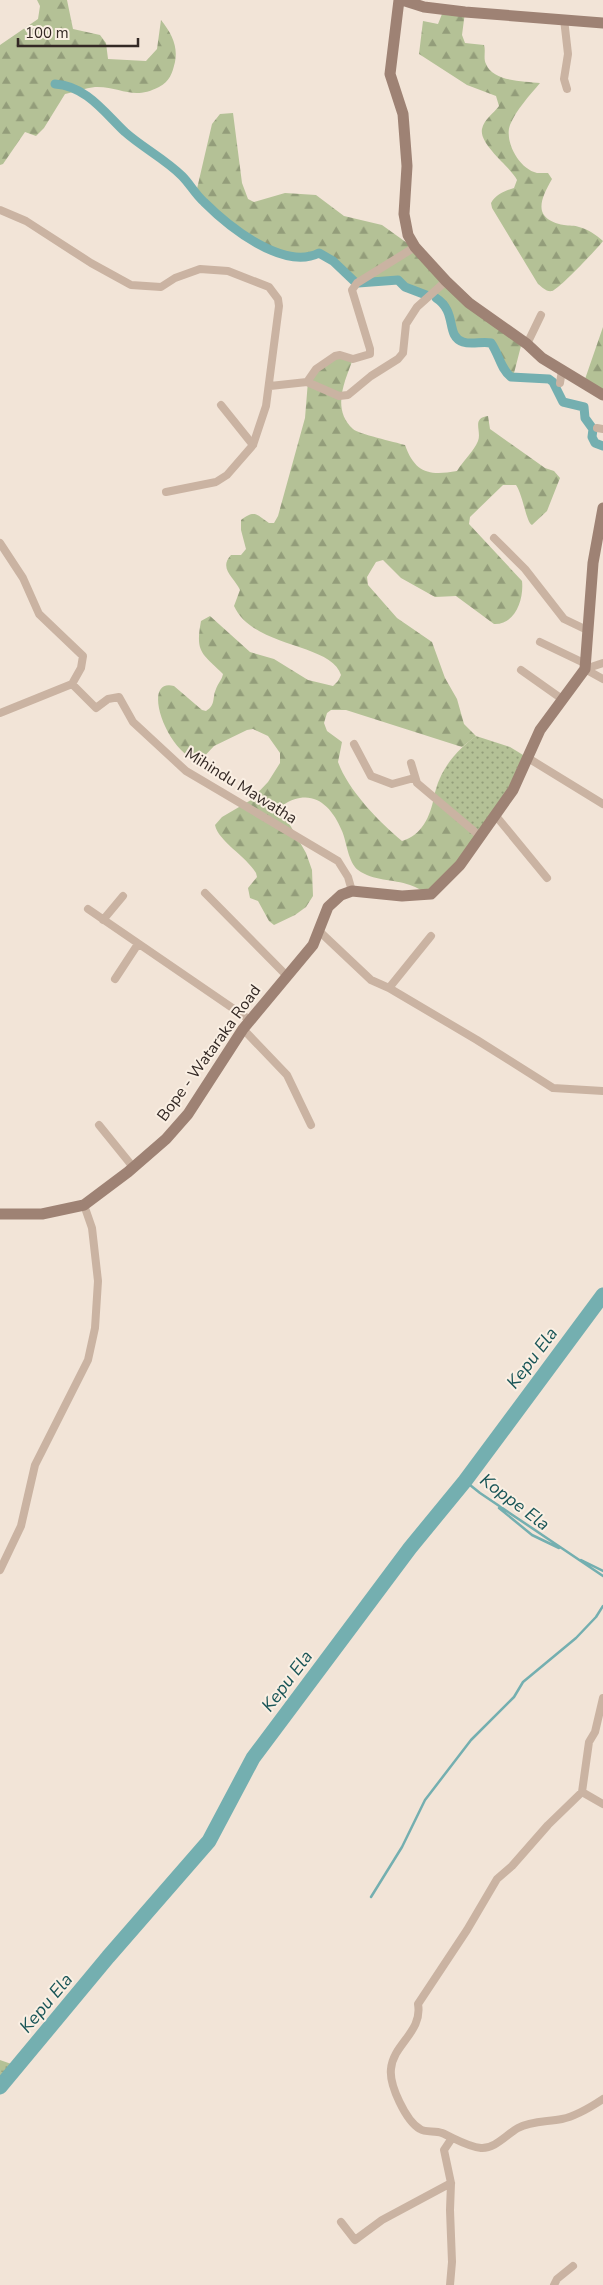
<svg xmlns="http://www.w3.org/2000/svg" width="603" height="2285" viewBox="0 0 603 2285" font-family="'Nunito Sans',sans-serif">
  <defs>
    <pattern id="forest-firs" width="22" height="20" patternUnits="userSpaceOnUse" patternTransform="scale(1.25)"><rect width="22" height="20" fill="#b4c196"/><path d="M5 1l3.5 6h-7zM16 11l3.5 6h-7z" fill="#939d7a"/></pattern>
    <pattern id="wetland-marsh" width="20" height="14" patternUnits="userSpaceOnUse" patternTransform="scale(1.25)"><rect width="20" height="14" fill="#b4c196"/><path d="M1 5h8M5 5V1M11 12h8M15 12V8" fill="none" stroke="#939d7a"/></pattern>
    <pattern id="park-dots" width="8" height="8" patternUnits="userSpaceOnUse" patternTransform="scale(1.25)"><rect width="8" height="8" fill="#b4c196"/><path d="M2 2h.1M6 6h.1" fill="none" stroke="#939d7a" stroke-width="1.8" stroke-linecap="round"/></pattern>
  </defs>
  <rect width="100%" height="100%" fill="#f2e4d7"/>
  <path fill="url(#forest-firs)" d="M37 0H67L73 29 100 35 106 43 108 59 146 61 157 49 161 20C172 34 178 46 175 62 172 74 170 81 159 87 132 101 121 86 95 87 85 88 75 92 65 94L44 128 36 136 25 132 3 164 0 165V45L38 19 40 6Z
    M444 9 465 12 462 35 465 43 484 45C486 51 483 58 486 64 493 82 524 81 540 83 530 95 516 110 510 125 504 141 519 169 537 173 540 173 545 173 548 173L552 179C540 200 532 219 564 225 569 226 575 225 579 227 588 229 596 235 603 241 598 248 558 290 552 291 546 292 542 287 538 284L492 208 491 203C496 194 505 191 514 188L517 180C510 166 479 145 482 129 484 119 494 113 499 106L496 96 467 85 419 54 423 21 438 24Z
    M233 113 242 183 248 199 254 202 285 193 316 195 344 216 382 225 414 248 522 342 513 377C500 371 499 354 491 343 475 339 467 347 453 335L448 308 437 299 418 295 398 280H380L357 284 333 261 319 253C282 271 218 222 196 193L212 124 220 114Z
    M603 327V395L584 382Z
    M335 356 353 359C345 381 331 409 353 429 358 434 395 442 405 445 415 473 429 476 457 471 463 461 474 451 478 441 482 431 471 418 488 416L490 429 545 468 554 471 560 478 547 511 532 525C526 522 523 495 516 485H503L470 517 469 524 522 581C524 598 516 625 494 624L456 596 435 597 401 578 383 560 376 562 367 577 368 585 397 618 432 642 445 678 457 699 464 724 476 736 462 747 346 710H331L327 713 324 723 327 731 342 742 338 762C348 790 379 822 402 841 422 835 430 817 434 797L481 837 431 894C423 892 417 887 410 885 393 879 373 881 358 870 348 862 347 843 342 831 331 804 311 787 283 805L282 811 306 853 312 870 313 896 306 907 295 915 274 925 269 921 258 901 250 898 248 888 257 877 256 873C246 856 218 841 215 825L222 817 251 800 268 782 280 763V753L268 736 253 729 247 730 214 746 200 761C168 756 139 677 174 686L202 710 206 711C216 705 212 698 216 689 218 683 222 680 223 674 202 653 195 653 201 621L210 616 250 652 274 659 308 680 333 686 338 681 341 675C332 643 253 648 234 606L240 590C235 578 218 569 231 555H241L246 549 241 530V520C255 509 257 515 269 523H274L278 516 305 418 308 381Z"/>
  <path fill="url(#wetland-marsh)" d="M0 2060 17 2066 0 2087Z"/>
  <path fill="url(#park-dots)" d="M476 736 510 747 528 758 481 837 434 797C439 771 455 751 476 736Z"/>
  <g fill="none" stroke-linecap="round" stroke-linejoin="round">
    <path stroke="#74afb0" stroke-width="2.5" d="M465 1481 480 1493 603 1576
      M499 1508 532 1535 559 1548
      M581 1560 603 1571
      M371 1897 402 1847 425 1800 471 1740 514 1697 523 1682 576 1638 596 1617 603 1606"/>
    <path stroke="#74afb0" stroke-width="9" d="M55 84C86 86 104 112 125 132 143 148 165 159 182 176 190 184 195 194 204 202 228 226 283 271 319 253L333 261 354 281
      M358 283 398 280 405 287 426 295
      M436 298C458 312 445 336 463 342 472 345 482 341 491 343 499 354 500 368 511 377L549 379 553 382 563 402 584 407 585 418 593 429 592 437 595 443 603 446"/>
    <path stroke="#74afb0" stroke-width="15" d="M0 2087 108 1957 209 1841 253 1758 410 1548 465 1481 603 1295"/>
    <path stroke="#cab3a2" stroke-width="8" d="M564 19 568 54 564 79 567 89
      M0 210 26 221 91 263 131 285 161 287 175 278 200 269 228 271 269 287 278 299 279 306 266 406 253 445 227 475 216 482 166 492
      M527 344 541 315
      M307 382 339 396 348 395 371 376 398 359 403 353 406 324 417 307 446 281
      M560 383 562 370
      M270 386 307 382 316 369 335 356 340 355 353 359 370 354V349L352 290 357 283 415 247
      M221 405 253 445
      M597 428 603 429
      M494 538 525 569 564 619 589 631
      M0 543 23 578 39 614 83 656 81 668 72 684 0 713
      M540 642 586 664
      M603 663 585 669 603 679
      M521 670 562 699
      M72 684 96 708 108 699 119 697 133 722 186 771 338 861 348 877 352 891
      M354 744 371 776 392 784 414 778
      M528 758 603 804
      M411 763 417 783 481 837
      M496 816 547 878
      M205 893 287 976
      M88 909 250 1020
      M103 920 123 896
      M318 930 371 980 389 988 477 1040 553 1088 603 1091
      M115 979 138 944
      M389 988 431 936
      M243 1029 287 1075 311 1125
      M99 1125 133 1167
      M0 1570 21 1526 35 1465 88 1360 95 1328 98 1281 92 1228 84 1205
      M603 1698 595 1732 589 1742 582 1792 548 1825 512 1866 497 1879 467 1930 418 2004C423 2032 393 2044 391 2069 389 2085 406 2121 420 2129 426 2133 435 2130 442 2133 454 2138 468 2147 481 2148 495 2149 507 2134 518 2128 531 2121 547 2122 562 2119 576 2116 591 2107 603 2099
      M582 1792 603 1804
      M341 2222 355 2240 382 2220 451 2183
      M450 2285 452 2262 450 2210 451 2183 444 2150 452 2138
      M554 2285 557 2279 573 2266"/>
    <path stroke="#9e8274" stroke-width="11" d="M399 0 390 74 403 114 407 166 404 214 408 235 415 247 446 281 469 303 527 344 542 358 603 395
      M402 0 424 7 465 12 603 23
      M0 1214H42L84 1205 128 1172 166 1139 188 1114 243 1029 313 945 328 907 341 895 352 891 402 896 431 894 460 865 513 790 540 730 585 669 593 563 603 508"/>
  </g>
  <g text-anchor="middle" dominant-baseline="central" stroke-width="4" stroke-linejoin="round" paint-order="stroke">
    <g font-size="16" fill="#342925" stroke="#faefe3">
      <text transform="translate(241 786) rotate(32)">Mihindu Mawatha</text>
      <text transform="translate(209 1053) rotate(-54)">Bope - Wataraka Road</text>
    </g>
    <g font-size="18" font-style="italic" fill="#195557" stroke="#faefe3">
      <text transform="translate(532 1358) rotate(-53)">Kepu Ela</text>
      <text transform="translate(515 1502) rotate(37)">Koppe Ela</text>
      <text transform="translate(287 1681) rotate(-53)">Kepu Ela</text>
      <text transform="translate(46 2003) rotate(-50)">Kepu Ela</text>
    </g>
  </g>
  <path d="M18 38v8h120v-8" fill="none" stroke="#342925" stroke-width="2.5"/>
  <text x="25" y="38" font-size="15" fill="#342925" stroke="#faefe3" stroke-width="4" paint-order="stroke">100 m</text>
</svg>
